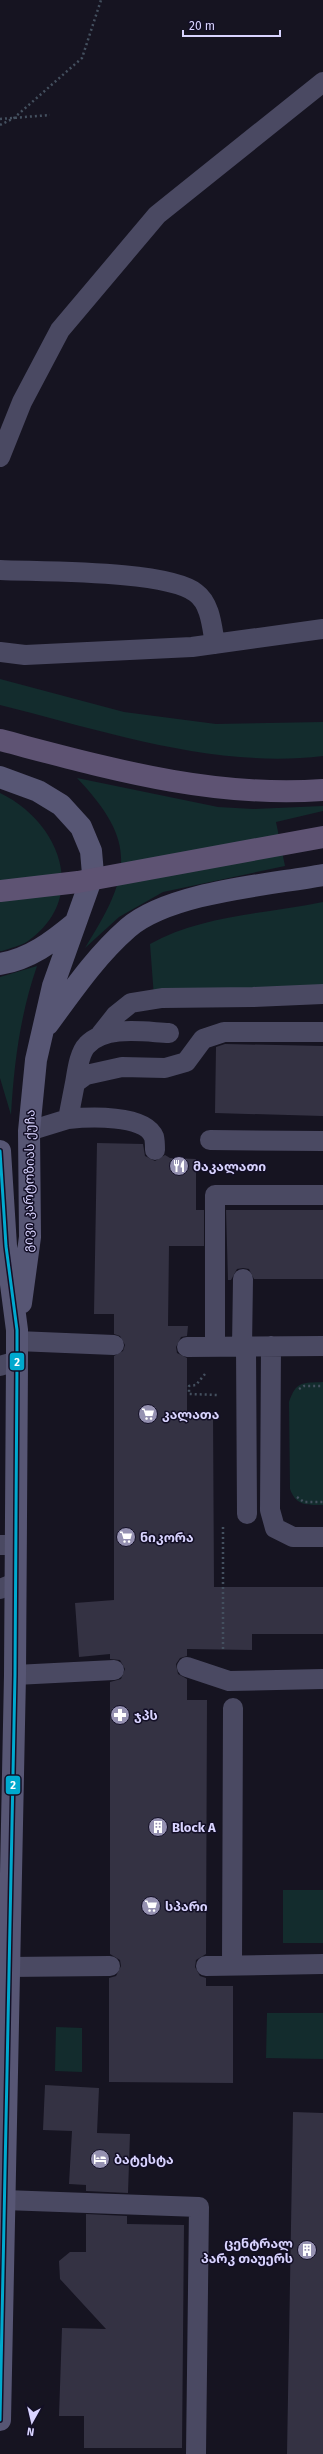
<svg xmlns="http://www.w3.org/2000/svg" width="323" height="2454" viewBox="0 0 323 2454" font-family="'Fira Sans','Noto Sans Georgian',sans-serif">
  <rect width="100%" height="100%" fill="#161421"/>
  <path fill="#132c2d" d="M0 679 124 712 216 724 323 722V756C214 769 105 731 0 705Z
    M77 778 218 807 253 809 323 806V811L276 822 285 866 163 892 119 917 85 948C130 876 139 843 77 778Z
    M0 793C59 821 90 897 28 941 21 946 10 948 2 951H0Z
    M323 902V987L154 997 150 944C202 915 265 914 323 902Z
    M37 966C20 1015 14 1064 11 1115L0 1078V977Z
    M323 1382V1505C307 1505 296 1506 290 1489L289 1402C296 1381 302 1383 323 1382Z
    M283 1890H323V1943H283Z
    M267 2013H323V2059L266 2058Z
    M56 2027 82 2028V2072L55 2071Z"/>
  <path fill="#343243" d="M225 1044 323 1046V1116L215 1113 216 1047Z
    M97 1143 143 1144 145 1156 155 1161 165 1155 170 1158 196 1159V1210H204V1246H169L168 1326H188L187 1336 181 1337 176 1347 177 1353 187 1358V1412L213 1413 214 1587H323V1634H252V1650L187 1649V1656L180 1658 176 1664 178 1674 187 1679V1700H207L206 1954 196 1960 195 1967 200 1976 206 1978V1986H233V2083L109 2082V1978L116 1976 121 1966 120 1960 110 1954V1682L121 1679 125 1669 120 1660 110 1659V1654L79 1657 75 1603 114 1600V1356L123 1351 125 1345 120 1336 114 1334V1314H94Z
    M226 1210H323V1279H254L249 1269 243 1268 237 1269 231 1280H228Z
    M45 2085 99 2088 97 2133 130 2134 128 2193 86 2191V2185L69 2184 72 2131 43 2130Z
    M293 2112 323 2113V2454H287Z
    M86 2214 127 2216V2224L184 2225 182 2448H84V2416H59L62 2328 106 2329 60 2279 59 2261 70 2252H86Z"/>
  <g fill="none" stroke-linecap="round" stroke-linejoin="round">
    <path stroke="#44505f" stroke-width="2.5" stroke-dasharray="2 3" stroke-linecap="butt" d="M0 119 50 115
      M0 125 14 118 82 58 101 0
      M205 1374 196 1385 189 1386V1394L218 1395
      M299 1389 304 1386H323
      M297 1497 304 1502H323
      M223 1527V1650"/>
    <path stroke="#4a4962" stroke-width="20" d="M0 457 22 402 60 330 157 215 323 82
      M0 570C41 572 167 570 196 593 211 604 212 628 215 644
      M0 652 25 655 192 647 323 629
      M101 1034 116 1015 131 1003 162 998 253 997 323 994
      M75 1083C77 1072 79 1053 87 1045 106 1025 144 1032 169 1033
      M68 1119C88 1117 145 1114 154 1137 155 1141 155 1146 155 1150
      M29 1131 68 1119 75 1083 86 1075 122 1067 165 1068 186 1062 203 1039 224 1032H323
      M210 1140 323 1141
      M17 1341 114 1345
      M271 1346 270 1510 275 1528 293 1537H323
      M187 1347 323 1346
      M215 1347V1195H323
      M242 1347 243 1279
      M246 1347 247 1514
      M0 1366 17 1361
      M0 1545H15
      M0 1589 15 1583
      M187 1667 229 1681 323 1679
      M15 1675 114 1670
      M232 1965 233 1708
      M206 1966 323 1964
      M8 1967 110 1966
      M4 2200 199 2207 196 2454"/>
    <path stroke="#575674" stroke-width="22" d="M0 777 38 791 61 805 81 827 91 851 93 874 53 986 36 1060 29 1131 30 1237 21 1303
      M0 964C30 959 52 942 75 923
      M48 1024C73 990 96 956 128 928 170 892 268 885 323 875
      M0 1151 6 1246 17 1330V1361L15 1675 0 2420"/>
    <path stroke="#5e5373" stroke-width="22" d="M0 740C108 768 210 798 323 790
      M0 891 78 882 323 837"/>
    <g stroke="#130f26" stroke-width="6">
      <path id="bus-1" d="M0 1151 6 1246 17 1330V1361L15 1675 0 2420"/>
    </g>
    <use href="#bus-1" stroke="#00a9ce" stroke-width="3"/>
  </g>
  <defs>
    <g id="restaurant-disc" transform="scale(1)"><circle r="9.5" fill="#9591b1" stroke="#130f26"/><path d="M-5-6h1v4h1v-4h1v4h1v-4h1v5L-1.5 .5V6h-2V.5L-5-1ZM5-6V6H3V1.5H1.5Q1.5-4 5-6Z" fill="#fff"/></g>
    <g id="supermarket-disc" transform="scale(1)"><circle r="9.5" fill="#9591b1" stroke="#130f26"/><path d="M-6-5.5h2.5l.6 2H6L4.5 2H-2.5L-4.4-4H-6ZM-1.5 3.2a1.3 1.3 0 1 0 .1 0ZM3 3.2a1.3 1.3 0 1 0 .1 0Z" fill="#fff"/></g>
    <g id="pharmacy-disc" transform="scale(1)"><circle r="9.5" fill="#9591b1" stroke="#130f26"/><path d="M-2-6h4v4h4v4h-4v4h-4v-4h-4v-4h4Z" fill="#fff"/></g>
    <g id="building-disc" transform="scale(1)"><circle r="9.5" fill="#9591b1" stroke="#130f26"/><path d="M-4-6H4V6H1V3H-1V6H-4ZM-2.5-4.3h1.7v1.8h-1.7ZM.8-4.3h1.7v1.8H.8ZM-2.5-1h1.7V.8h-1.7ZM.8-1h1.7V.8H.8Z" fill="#fff"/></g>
    <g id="hotel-disc" transform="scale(1)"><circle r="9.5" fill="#9591b1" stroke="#130f26"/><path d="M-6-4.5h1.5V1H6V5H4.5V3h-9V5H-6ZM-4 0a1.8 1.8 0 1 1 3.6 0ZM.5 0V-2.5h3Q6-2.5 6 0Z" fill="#fff"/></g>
  </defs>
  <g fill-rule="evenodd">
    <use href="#restaurant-disc" x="179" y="1166"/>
    <use href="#supermarket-disc" x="148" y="1414"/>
    <use href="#supermarket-disc" x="126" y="1537"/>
    <use href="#pharmacy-disc" x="120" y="1715"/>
    <use href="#building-disc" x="158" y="1827"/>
    <use href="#supermarket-disc" x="151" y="1906"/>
    <use href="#hotel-disc" x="100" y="2159"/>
    <use href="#building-disc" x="307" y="2250"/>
  </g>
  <g text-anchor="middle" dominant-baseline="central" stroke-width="3" stroke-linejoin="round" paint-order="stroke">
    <g font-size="13" font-weight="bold" fill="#d9d4ff" stroke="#130f26" text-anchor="start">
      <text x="193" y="1166">მაკალათი</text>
      <text x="162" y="1414">კალათა</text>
      <text x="140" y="1537">ნიკორა</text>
      <text x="134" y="1715">ჯპს</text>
      <text x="172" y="1827">Block A</text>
      <text x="165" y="1906">სპარი</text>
      <text x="114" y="2159">ბატესტა</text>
      <text x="293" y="2243" text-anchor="end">ცენტრალ<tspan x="293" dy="15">პარკ თაუერს</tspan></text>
    </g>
    <g font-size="13" fill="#d9d4ff" stroke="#130f26">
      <text transform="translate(29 1181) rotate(-89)">გივი კარტოზიას ქუჩა</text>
    </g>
  </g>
  <g stroke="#130f26" stroke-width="1.5">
    <rect x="9" y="1352" width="16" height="19" rx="4" fill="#00a9ce"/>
    <rect x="5" y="1775" width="16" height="20" rx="4" fill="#00a9ce"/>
  </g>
  <g font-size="11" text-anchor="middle" font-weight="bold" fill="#fff">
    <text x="17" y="1366">2</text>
    <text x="13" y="1789">2</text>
  </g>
  <g transform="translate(32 2422) rotate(188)" stroke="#130f26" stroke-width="3" paint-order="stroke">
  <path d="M0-3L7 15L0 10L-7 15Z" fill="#d9d4ff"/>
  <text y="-6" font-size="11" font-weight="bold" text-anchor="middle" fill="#d9d4ff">N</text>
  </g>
  <path d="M183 30v6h97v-6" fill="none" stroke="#d9d4ff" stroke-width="2"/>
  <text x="189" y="30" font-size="12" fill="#d9d4ff" stroke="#130f26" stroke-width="3" paint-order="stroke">20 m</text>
</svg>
